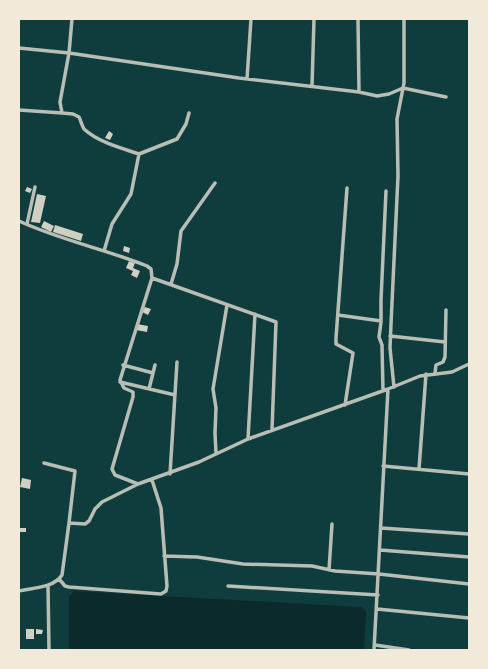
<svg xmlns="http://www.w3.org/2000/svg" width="488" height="669" viewBox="0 0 488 669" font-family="Commissioner,sans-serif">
  <rect width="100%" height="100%" fill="#0f3d3e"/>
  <path fill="#0a2a2b" d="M74 591 361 607 366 612 364 650H69V597Z"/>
  <path fill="#cfcfc3" d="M109 131 113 134 110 140 105 138Z
    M27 187 32 189 30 193 25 191Z
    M37 194 46 196 40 223 31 222Z
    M44 221 54 226 51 232 41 227Z
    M55 225 83 234 81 241 53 232Z
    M124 246 130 248 129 253 123 251Z
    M129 261 135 263 133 268 140 271 137 278 131 275 133 271 126 268Z
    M145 307 151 309 148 315 142 312Z
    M137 324 148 326 147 332 136 330Z
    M22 478 31 480 30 489 20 487Z
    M19 528H26V532H19Z
    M26 629H34V639H26Z
    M36 629 43 630 42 634H36Z"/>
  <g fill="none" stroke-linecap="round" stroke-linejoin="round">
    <path stroke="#b8beb3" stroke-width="3.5" d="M72 19 69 53 60 102 62 113 73 114 79 117C81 121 82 126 84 129 98 142 121 148 139 154L131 194 112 224 104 251
      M358 19 359 92
      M19 48 69 53 239 78 359 92 377 96 389 94 403 88 446 97
      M247 79 251 19
      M312 86 314 19
      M19 110 62 113
      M139 154 177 139 186 124 189 113
      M19 221C60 240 105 249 147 266L151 269 152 278 120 380 124 388 133 392V397L112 469 115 475 138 484
      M27 224 35 187
      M152 278 276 322 272 430
      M171 284 177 264 181 231 215 183
      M338 315 381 321V300L386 191
      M381 322 379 337 382 345 383 391
      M390 336 445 342
      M123 365 153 373
      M435 373 436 365 443 362 445 357 446 310
      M120 382 175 395
      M394 387 390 348 391 324 398 176 397 119 404 83V19
      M149 389 155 365
      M345 405 353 353 336 344V338L347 188
      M248 439 255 314
      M216 453 215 433 216 408 213 389 227 305
      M44 463 75 471 69 523
      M383 466 469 474
      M419 469 426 374
      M170 474 177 362
      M381 528 469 534
      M380 550 469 557
      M164 556 197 557 243 564 312 566 335 571 379 574 469 584
      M329 570 332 524
      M59 579 65 586 69 587 161 594 166 591 167 586 161 508 152 480
      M48 585 49 650
      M228 586 378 595
      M19 591C32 588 54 588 62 575L69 523 85 524 89 521 95 509 102 502 138 484 199 462 248 439 388 389 420 376 452 372 469 364
      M377 609 469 618
      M375 645 409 650
      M374 650 388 389"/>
  </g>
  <rect width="488" height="669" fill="none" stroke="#f1e9da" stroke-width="40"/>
</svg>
